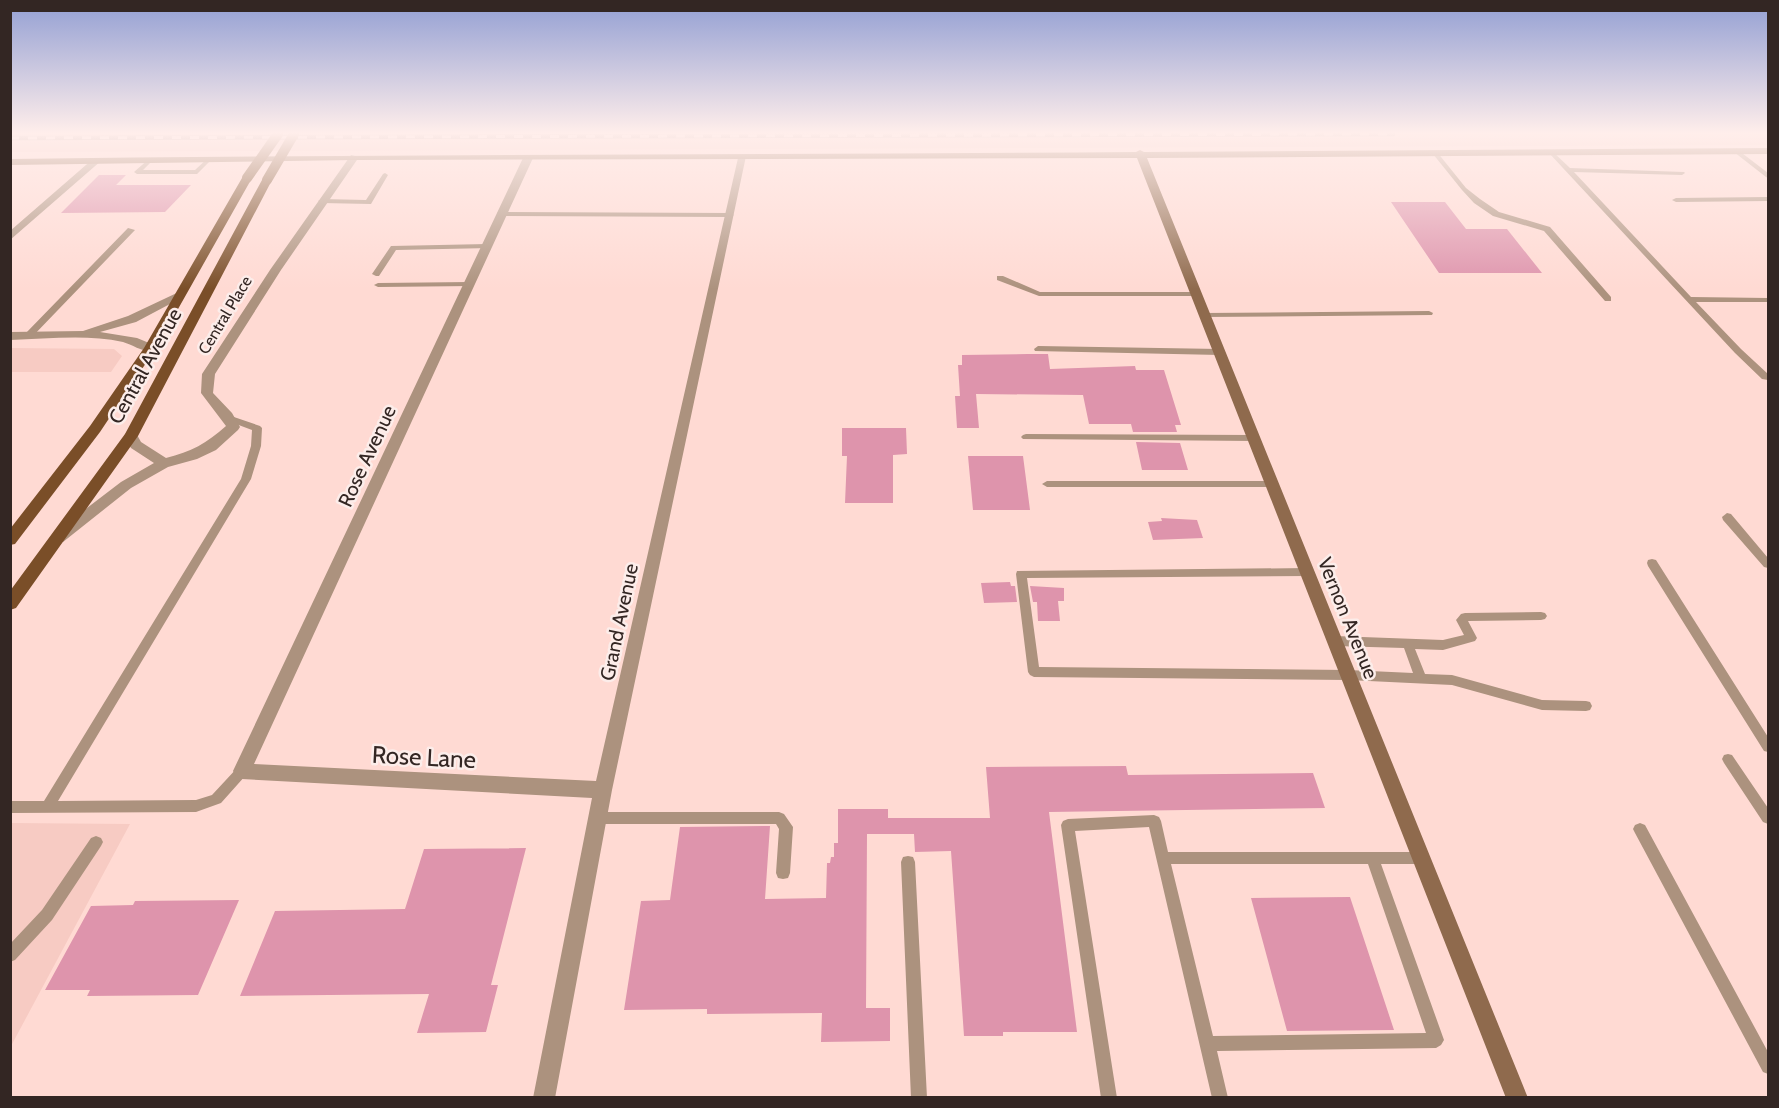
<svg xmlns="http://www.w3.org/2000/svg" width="1779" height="1108" viewBox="0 0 1779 1108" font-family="Cabin,sans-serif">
  <rect width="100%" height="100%" fill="#ffdad3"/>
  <path fill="#f7cbc3" d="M10 134H1768V145L11 152Z
    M11 348 114 349 122 356 111 372H11Z
    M11 823 130 824 11 1046Z"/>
  <path fill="#de94ac" d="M99 175H126L116 185H191L165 212 61 213Z
    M1391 202H1445L1466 229H1507L1542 273H1439Z
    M1028 354H1048L1050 369 1135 366 1136 370H1164L1181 425H1175L1177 432H1133L1131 424H1089L1083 395 976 394 979 428H957L955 396H960L958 365H962V355Z
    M842 428H906L907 454 893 455V503H845L847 456H842Z
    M1136 442 1180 443 1188 470H1142Z
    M968 456H1023L1030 510H973Z
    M1161 518 1197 520 1203 538 1153 540 1148 522 1162 521Z
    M1010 582 1011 586H1015L1017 602 984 603 981 583Z
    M1030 586 1064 588V601H1058L1060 621H1038L1037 602H1033Z
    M1126 766 1128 775 1313 773 1325 808 1049 812 1077 1032H1003V1036H964L951 851 915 852 914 834H867L866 1008H890V1041L821 1042 822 1013 707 1014V1009L624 1010 641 901 670 900 680 827 770 826 765 899 826 898 827 863H830L831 857H834V843H838V809H888V818H990L986 767Z
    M526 848 491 985H498L486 1032 417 1033 429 994 240 996 275 911 405 909 424 849Z
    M1350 897 1394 1030 1287 1031 1251 898Z
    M239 900 198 995 87 996 90 990H45L91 906 133 905 135 901Z"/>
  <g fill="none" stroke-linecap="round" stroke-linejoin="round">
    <path fill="#ac927e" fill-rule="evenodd" d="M1551 150 1570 168 1684 172 1685 173 1682 175 1574 172 1691 297 1768 298V302H1696L1741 349 1768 374V380L1762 379 1735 353 1549 153 1548 152Z
      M1734 150H1738L1768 173V178L1766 177 1734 152Z
      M1433 152H1437L1466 188 1480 199 1499 212 1550 227 1611 297V301H1605L1544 231 1493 216 1474 203 1462 190 1433 154Z
      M209 157 212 159 197 174H137L134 172 150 158 153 160 143 170H195Z
      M385 173 388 175 371 204 322 203 318 201 322 199 366 200 383 174Z
      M1768 197V201L1676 202 1672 200 1676 198Z
      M498 212 730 213 734 215 730 217 501 216 497 214Z
      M128 228 135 230 31 338H25V334Z
      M487 244H490V248L396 250 379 276H376L372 274 391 246Z
      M997 276H1003L1040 292H1196L1200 294 1196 296H1039L997 280Z
      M469 282 473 284 472 286 378 287 374 285 378 283Z
      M1429 311 1433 313 1432 315 1204 317 1200 315 1204 313Z
      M1038 346 1220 349 1224 352 1220 355 1035 351 1034 349Z
      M231 416 260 426 262 428 261 446 251 479 58 801 196 800 212 795 238 767 242 765 246 767 248 771 246 775 221 803 196 812 10 813V801H44L241 479 251 446 252 430 228 421 226 419Z
      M1026 434 1254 435 1259 438 1254 441 1023 439 1021 437 1023 435Z
      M1047 481H1272L1277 484 1272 487H1047L1042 484Z
      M1727 513 1731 514 1768 558V568L1764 567 1723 520 1722 517Z
      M1652 559 1656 560 1768 737V752L1764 751 1648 566 1647 563 1648 560Z
      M1307 568 1311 569 1312 572 1311 575 1307 576 1027 578 1039 667 1348 670 1413 673 1404 648 1335 646 1331 644 1329 641 1331 638 1335 636 1443 640 1464 635 1456 620 1461 614 1465 613 1541 612 1545 613 1547 616 1545 619 1541 620 1468 621 1477 638 1475 641 1443 650 1415 649 1425 674 1452 675 1542 700 1586 701 1590 702 1592 706 1590 710 1586 711 1542 710 1452 685 1348 680 1034 677 1030 675 1028 672 1016 574 1017 571Z
      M1728 754 1732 755 1768 808V824L1763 822 1724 763 1722 759 1724 755Z
      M598 812H779L784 814 793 827 790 873 788 878 783 879 778 878 776 873 779 829 776 824H598L593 822 591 818 593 814Z
      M1154 815 1159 817 1161 821 1168 852H1421L1426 854 1428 858 1426 862 1421 864H1381L1444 1040 1441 1045 1436 1048 1217 1051 1228 1098H1212L1149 827 1075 831 1117 1098H1101L1061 825 1063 821 1068 819ZM1171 864H1368L1426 1033 1213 1036Z
      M1640 823 1645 825 1768 1052V1074L1763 1072 1635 833 1633 829 1635 825Z
      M96 836 101 838 103 842 101 846 52 920 15 960 10 962V944L42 910 91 838Z
      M908 856 913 857 915 862 927 1098H911L901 862 903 857Z"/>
    <path fill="#ac927e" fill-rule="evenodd" d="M351 155 359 157 281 270 215 374 213 393 232 413 240 427 238 430 216 450 197 459 168 467 131 488 63 542H53L51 538 53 534 121 482 154 463 131 448 124 436 126 433H136L141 442 166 458C191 452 207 443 226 426L201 393 202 374 270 270Z
      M528 155 533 158 254 764 596 781 738 158 746 156 612 790 555 1098H533L592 798 242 779 236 777 233 771 523 158Z
      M94 158 102 160 10 240V231Z
      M181 291 185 292V296L136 322 100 332 137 338 154 345V351C144 353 133 345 123 342 87 334 47 339 10 340V332L83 331 128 316Z"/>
    <path fill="#8f6a4d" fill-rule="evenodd" d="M1768 148V154L1147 158 1528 1098H1506L1137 158 354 160 10 165V159C386 154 761 155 1136 152L1140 150 1144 152Z"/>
    <path fill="#7a4e28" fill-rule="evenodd" d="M247 175 252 178 156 348 100 432 15 544 10 545V529L90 426 144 348 242 178Z
      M267 177 272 180 138 436 16 608 10 610V591L125 434 262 180Z"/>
    <g stroke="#6a5753" stroke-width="4.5">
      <path id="rail" d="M10 138 1393 134"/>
    </g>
    <use href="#rail" stroke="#fcedea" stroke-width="3" stroke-dasharray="9" stroke-linecap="butt"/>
    <path stroke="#7a4e28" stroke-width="10" d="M247 178 278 134
      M267 180 294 134"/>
  </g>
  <linearGradient id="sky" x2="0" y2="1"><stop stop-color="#939fd3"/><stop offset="0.46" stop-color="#ffeeeb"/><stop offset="1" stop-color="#ffeeeb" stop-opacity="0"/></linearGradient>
  <rect width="1779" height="289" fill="url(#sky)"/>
  <g text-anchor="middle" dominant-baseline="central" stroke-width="5" stroke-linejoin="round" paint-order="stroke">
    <g font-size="16" fill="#332623" stroke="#fcedea">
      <text transform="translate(225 315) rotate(-59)">Central Place</text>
    </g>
    <g font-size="20" fill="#332623" stroke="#fcedea">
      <text transform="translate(145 366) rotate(-61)">Central Avenue</text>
      <text transform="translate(367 456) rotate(-65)">Rose Avenue</text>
      <text transform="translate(1348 618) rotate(68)">Vernon Avenue</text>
      <text transform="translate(619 622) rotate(-78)">Grand Avenue</text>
    </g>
    <g font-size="24" fill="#332623" stroke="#fcedea">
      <text transform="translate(424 757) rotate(3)">Rose Lane</text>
    </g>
  </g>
  <rect width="1779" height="1108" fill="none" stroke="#332623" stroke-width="24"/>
</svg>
